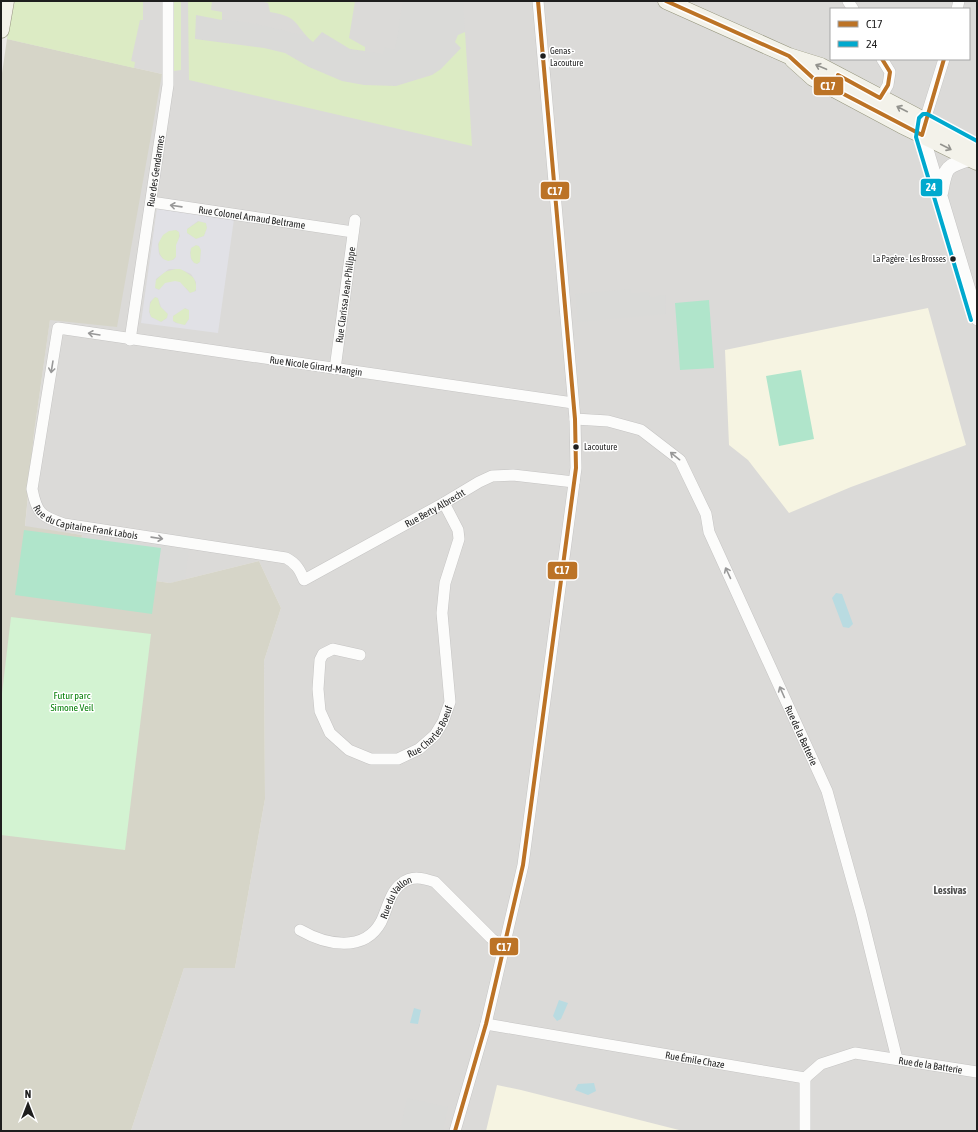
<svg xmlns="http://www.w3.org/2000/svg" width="978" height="1132" viewBox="0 0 978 1132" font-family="'Asap Condensed',sans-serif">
  <rect width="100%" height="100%" fill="#eceae7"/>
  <path fill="#dbdad8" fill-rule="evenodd" d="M15 1H977V1131H131L184 968H235L265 799 264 661 281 608 259 561 170 583 82 535 25 527 34 433 50 319 162 74 7 39ZM831 9H969V59H831Z"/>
  <path fill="#f6f4e2" d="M928 308 966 445 851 487 789 513 748 460 729 445 725 350Z
    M497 1085 521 1090 683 1131H486Z"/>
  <path fill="#dadad8" d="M403 1H463L465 32 458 35 461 48 441 70 396 86 364 85 342 81 309 67 285 53 263 48 195 39 196 15 257 24 306 36 313 41 322 32 351 49 382 54 385 47 395 50Z
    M631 289V293L649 292 650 297 665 295 666 314 578 322 575 294Z
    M82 535 189 550 185 579 170 583 77 570Z
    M407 1098 448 1107 443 1131H409L400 1129Z"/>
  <path fill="#d6d5c8" d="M7 39 162 74 117 327 50 320 34 433 25 526 82 535 78 570 170 583 259 561 281 608 264 661 265 799 235 968H184L131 1131H1V80Z"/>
  <path fill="#dcebc4" d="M15 1H143V20H140L131 61 135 62 134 68 7 39Z
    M173 1H181V70L174 71Z
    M188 1H212L211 10 222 12V20L196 15 195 39 264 48 285 53 309 67 342 81 364 85 396 86 432 75 441 69 461 48 455 42 458 35 465 32 472 146 189 80Z
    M260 1H355L349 38 365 47V51L350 49 322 32 313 42C293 25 301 17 270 12L268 3Z
    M199 221 206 223 207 228 204 236 196 239 187 233V229Z
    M176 230 179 232C180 240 176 249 176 257 159 275 147 228 176 230Z
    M196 245 199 246 201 250 200 262 197 264 194 263C190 258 190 254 191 248Z
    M180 268 194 278 197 288 194 292 190 293 186 288 164 285 160 290 155 288 154 282 164 272Z
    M155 297 158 298 160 306 168 314 167 318 161 322 151 317C148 309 149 302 155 297Z
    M184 308 189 310V319L185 325H181L173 321V316Z"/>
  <path fill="#d3f3d2" d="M11 617 151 634 125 850 1 835V702Z"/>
  <path fill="#b0e5cb" d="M709 300 714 368 680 370 675 303Z
    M801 370 814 439 779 446 766 376Z
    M24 530 161 548 152 614 15 595Z"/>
  <path fill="#e1e1e6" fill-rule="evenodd" d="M157 208 234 219 218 333 141 323ZM198 221 206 223 207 228 204 236 196 239 187 233V229ZM176 230 179 232 180 236 176 245V257L173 260 168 261 163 259 159 254 158 244 163 235 169 231ZM196 245 199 246 201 250 200 262 197 264 194 263 191 259 190 253 191 248ZM169 269H180L191 274 196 282V291L190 293 180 282 175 281 165 283 159 290 155 288 156 279ZM155 297 158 298 161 307 168 314 167 318 161 322 151 317 149 312 150 302ZM185 308 189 310V319L185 325 176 323 173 321V316Z"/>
  <path fill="#b9dbe1" d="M836 593 842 594 853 624 849 628 843 627 832 598Z
    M559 1000 568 1003 561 1019 557 1021 553 1016Z
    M414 1008 421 1010 418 1024 410 1023Z
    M594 1083 596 1091 588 1095 575 1090 578 1084Z"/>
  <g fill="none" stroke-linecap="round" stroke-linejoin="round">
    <g stroke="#c5c4c3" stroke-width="12">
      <g id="minor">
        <path d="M848 1 853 9"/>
        <path d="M957 9 959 1"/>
        <path d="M877 104 888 85 890 72 882 59"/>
        <path d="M925 120 944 59"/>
        <path id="s1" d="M151 202 353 232"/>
        <path id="s2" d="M130 340 168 85V1"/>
        <path id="s3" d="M335 369 355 220"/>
        <path id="s4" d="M573 403 58 328 32 489C37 514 41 516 64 524L286 558C296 563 300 570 304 580L444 503 479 482 492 476 513 475 574 482"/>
        <path id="s5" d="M575 419 608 421 641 430 680 460 706 514 709 532 827 791 861 913 897 1059"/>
        <path id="s6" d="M360 655 333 649 323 654 320 660 318 689 320 711 330 733 349 750 371 759H398L419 749 435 735 443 722 450 702 442 613 445 583 459 539 458 530 444 503"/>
        <path id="s7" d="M300 930C326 945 364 953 381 922 387 910 390 892 401 884 412 875 423 878 435 882L491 938 504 948"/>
        <path id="s8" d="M486 1024 805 1078 821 1064 855 1053 977 1072"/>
        <path d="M805 1078V1131"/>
        <path d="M455 1131 486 1024 523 865 576 468 575 419 538 1"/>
      </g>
    </g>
    <g stroke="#c5c4c3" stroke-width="15">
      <path id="tertiary" d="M923 129 922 135 977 318
        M941 193C946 168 944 167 969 159"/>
    </g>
    <g stroke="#96967e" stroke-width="17">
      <path id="secondary" d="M666 1 789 56 821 66 977 148
        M1 30 6 1
        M793 60 813 78 901 125 977 162"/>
    </g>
    <use href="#minor" stroke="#fcfcfb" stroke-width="11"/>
    <use href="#tertiary" stroke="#fcfcfb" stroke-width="14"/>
    <use href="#secondary" stroke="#f3f2ea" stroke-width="16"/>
    <g stroke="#fff" stroke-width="7">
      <path id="bus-1" d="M666 1 789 56 813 78 922 135 944 59
        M838 75 880 98 888 85 890 72 882 59
        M455 1131 486 1024 523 865 576 468 575 419 538 1"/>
    </g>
    <g stroke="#fff" stroke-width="7">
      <path id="bus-2" d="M971 320 916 137 919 118 923 114H927L977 141"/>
    </g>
    <use href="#bus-1" stroke="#bc7326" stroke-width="4"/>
    <use href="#bus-2" stroke="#00a9ce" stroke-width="4"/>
  </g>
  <defs><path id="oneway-shaft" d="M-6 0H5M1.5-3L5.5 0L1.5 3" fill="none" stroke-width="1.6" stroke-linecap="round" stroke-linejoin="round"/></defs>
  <g stroke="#93938e">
    <use href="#oneway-shaft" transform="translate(821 67) rotate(-157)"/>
    <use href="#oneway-shaft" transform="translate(902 109) rotate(-153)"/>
    <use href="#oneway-shaft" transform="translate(946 147) rotate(27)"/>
  </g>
  <g stroke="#989898">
    <use href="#oneway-shaft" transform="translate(176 206) rotate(-172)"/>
    <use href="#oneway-shaft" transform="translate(94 334) rotate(-171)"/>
    <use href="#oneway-shaft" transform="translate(52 367) rotate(99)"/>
    <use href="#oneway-shaft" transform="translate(675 456) rotate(-141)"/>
    <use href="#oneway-shaft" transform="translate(157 538) rotate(8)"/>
    <use href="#oneway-shaft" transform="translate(728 573) rotate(-115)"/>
    <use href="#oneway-shaft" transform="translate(782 692) rotate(-114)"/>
  </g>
  <g fill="#1e1e1e" stroke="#fff" stroke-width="1.5">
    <circle cx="543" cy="56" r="3.5"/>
    <circle cx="953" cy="259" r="3.5"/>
    <circle cx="576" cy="447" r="3.5"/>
  </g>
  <g text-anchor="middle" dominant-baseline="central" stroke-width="3" stroke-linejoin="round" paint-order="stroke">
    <g font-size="9" fill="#1e1e1e" stroke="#fff" text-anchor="start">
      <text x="550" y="51">Genas -<tspan x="550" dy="12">Lacouture</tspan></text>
      <text x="946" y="259" text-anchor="end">La Pagère - Les Brosses</text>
      <text x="584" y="447">Lacouture</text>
    </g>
    <g font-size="10" fill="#1e1e1e" stroke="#fff">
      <text stroke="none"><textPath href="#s2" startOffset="171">Rue des Gendarmes</textPath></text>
      <text stroke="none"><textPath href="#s1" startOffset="102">Rue Colonel Arnaud Beltrame</textPath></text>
      <text stroke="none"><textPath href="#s3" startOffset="75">Rue Clarissa Jean-Philippe</textPath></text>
      <text transform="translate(316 366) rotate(8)">Rue Nicole Girard-Mangin</text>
      <text stroke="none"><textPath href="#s4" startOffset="1138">Rue Berty Albrecht</textPath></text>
      <text stroke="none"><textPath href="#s4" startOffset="755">Rue du Capitaine Frank Labois</textPath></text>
      <text stroke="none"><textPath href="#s6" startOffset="241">Rue Charles Boeuf</textPath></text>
      <text stroke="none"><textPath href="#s5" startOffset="418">Rue de la Batterie</textPath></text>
      <text stroke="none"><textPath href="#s7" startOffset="121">Rue du Vallon</textPath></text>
      <text stroke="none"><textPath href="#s8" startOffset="212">Rue Émile Chaze</textPath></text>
      <text stroke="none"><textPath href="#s8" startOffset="457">Rue de la Batterie</textPath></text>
    </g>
    <g font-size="10" fill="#08800a" stroke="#fff">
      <text x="72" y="695">Futur parc<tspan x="72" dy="12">Simone Veil</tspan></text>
    </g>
    <g font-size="11" font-weight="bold" fill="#515151" stroke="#fff">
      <text x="950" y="890">Lessivas</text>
    </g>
  </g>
  <g stroke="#fff" stroke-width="1.5">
    <rect x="813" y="76" width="31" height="20" rx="4" fill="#bc7326"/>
    <rect x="920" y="178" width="23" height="19" rx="4" fill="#00a9ce"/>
    <rect x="540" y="181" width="30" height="19" rx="4" fill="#bc7326"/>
    <rect x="547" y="561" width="31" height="19" rx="4" fill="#bc7326"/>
    <rect x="489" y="937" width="30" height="19" rx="4" fill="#bc7326"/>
  </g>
  <g font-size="11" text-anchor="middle" font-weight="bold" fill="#fff">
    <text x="828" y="90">C17</text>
    <text x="931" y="191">24</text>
    <text x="555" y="195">C17</text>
    <text x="562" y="574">C17</text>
    <text x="504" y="951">C17</text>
  </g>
  <rect width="978" height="1132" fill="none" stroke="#1e1e1e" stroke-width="4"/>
  <rect x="830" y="8" width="140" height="52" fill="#ffffff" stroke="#a5a5a5"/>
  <rect x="838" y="21" width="20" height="6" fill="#bc7326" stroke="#a5a5a5"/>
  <text x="866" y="28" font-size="12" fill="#1e1e1e">C17</text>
  <rect x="838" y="41" width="20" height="6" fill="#00a9ce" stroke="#a5a5a5"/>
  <text x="866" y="48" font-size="12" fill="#1e1e1e">24</text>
  <g transform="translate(28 1104)" stroke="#ffffff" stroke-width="3" paint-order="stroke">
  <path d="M0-3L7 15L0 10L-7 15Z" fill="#1e1e1e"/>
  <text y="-6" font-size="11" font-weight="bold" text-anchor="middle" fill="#1e1e1e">N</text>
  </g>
</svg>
